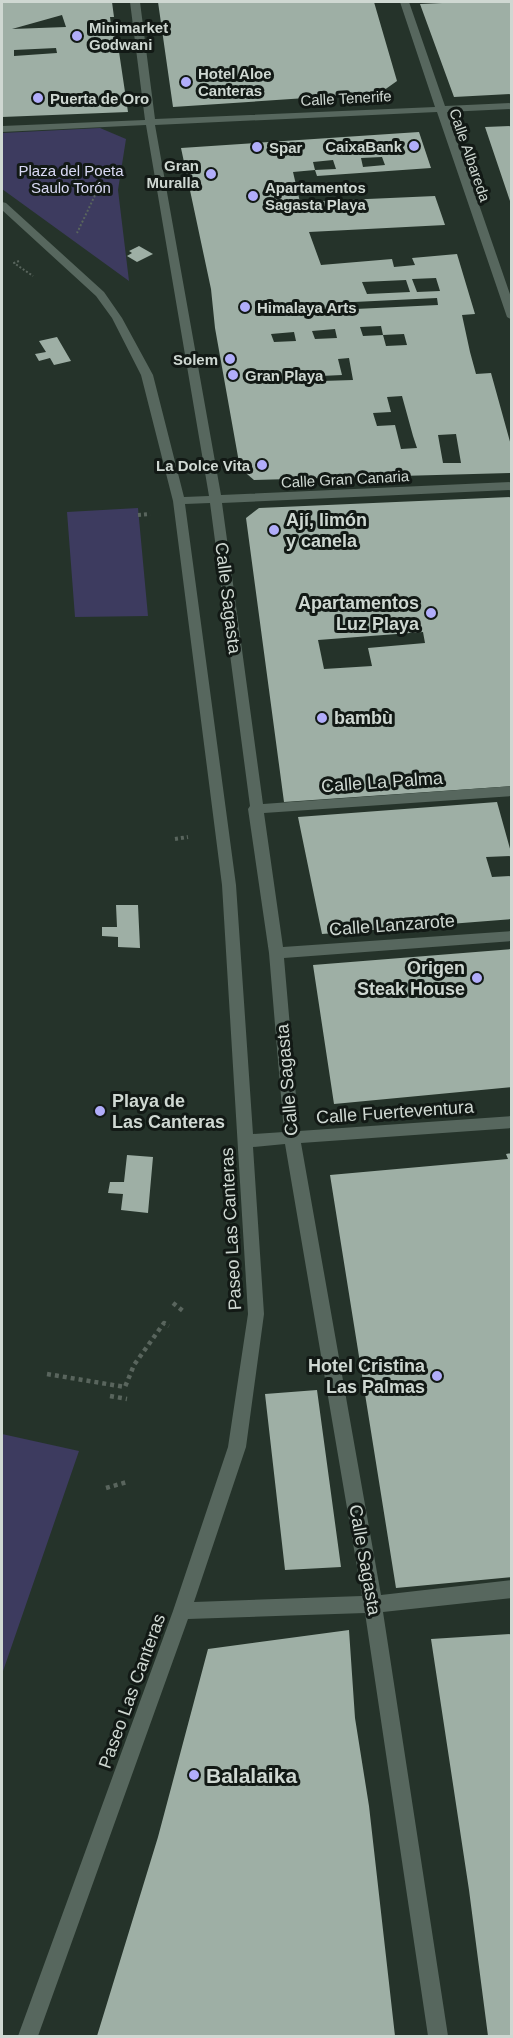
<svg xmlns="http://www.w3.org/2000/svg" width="513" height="2038" viewBox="0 0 513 2038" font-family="Arial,sans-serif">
  <rect width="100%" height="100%" fill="#25332a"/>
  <path fill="#3d3b5f" d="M100 128 126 139 118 190 129 281 2 189V133Z
    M138 508 148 616 75 617 67 512Z
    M2 1434 79 1451 2 1674Z"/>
  <path fill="#9eafa5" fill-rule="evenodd" d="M2 2H112L114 17H110L111 25H115L128 112 2 117ZM62 15 66 27 12 29ZM56 48 57 53 14 56V50Z
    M158 2H374L397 81 380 93 173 107Z
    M464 2H512V94L454 97 420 4Z
    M512 126V204H511L485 127Z
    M419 132 431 168 317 176 315 170 336 169 333 160 313 162 315 170 293 172 300 202 435 196 445 225 309 232 321 265 392 259 394 267 415 265 412 258 457 254 475 314 462 315 470 352 476 374 491 373 512 449V473L254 480 240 468 215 328 211 289 181 148ZM382 157 385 165 363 167 361 158ZM436 278 440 291 417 292 412 279ZM406 280 410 292 367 294 362 282ZM437 298 438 305 335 310 333 303ZM381 326 383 335 363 336 360 327ZM335 329 337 338 315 339 312 331ZM294 332 296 341 274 342 271 334ZM404 334 407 345 386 346 383 335ZM349 358 353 380 322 381 321 376 342 375 338 359ZM402 396 413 436 417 448 401 449 395 425 377 426 373 413 391 412 387 397ZM456 434 461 463H443L438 435Z
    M139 246 153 254 137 262 127 256 132 253 129 251Z
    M57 337 71 361 54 365 50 358 39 361 35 354 46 352 39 341Z
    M512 497V786L284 802 246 518 259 508ZM423 632 425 643 368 648 372 666 324 669 318 640Z
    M497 802 512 856 486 857 492 877 512 876V919L322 934 298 817Z
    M116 905H138L140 948 118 947V937L102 936V927H117Z
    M512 949V1087L334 1104 313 965Z
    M512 1153V1577L396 1588 330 1175 508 1159 506 1154Z
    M127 1155 153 1157 148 1213 121 1210 123 1194 108 1193 110 1182H124Z
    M317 1390 341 1567 285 1570 265 1394Z
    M349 1630 355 1718 369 1806 395 2036H97L158 1837 208 1649Z
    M512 1634V2036H488L469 1890 431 1639Z"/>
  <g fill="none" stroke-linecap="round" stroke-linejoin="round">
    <path stroke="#59655d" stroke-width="2" stroke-dasharray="2 2" stroke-linecap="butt" d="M69 171 63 175 98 189 77 233
      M19 261 14 263 33 276"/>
    <path stroke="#59655d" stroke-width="4" stroke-dasharray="3 3" stroke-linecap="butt" d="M138 515 150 514
      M175 839 188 837"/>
    <path stroke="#59655d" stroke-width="4.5" stroke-dasharray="4 4" stroke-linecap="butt" d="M173 1303 183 1311
      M47 1374 125 1387 134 1365 164 1323 169 1326
      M110 1396 127 1399
      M106 1488 127 1482"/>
    <path fill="#57675e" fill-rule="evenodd" d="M130 2H140L155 119 435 107 400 2H409L445 106 512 103V109L447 112 512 300V320L507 317 437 112 155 125 221 495 512 482V490L222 503 263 804 512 786V796L264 813 283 947 512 931V941L284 958 299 1131 512 1116V1128L301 1143 381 1595 512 1580V1598L383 1612 448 2036H428L365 1613 188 1619 38 2036H18L173 1611 228 1447 248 1314 222 885 173 501 141 375 112 318 96 296 2 210V202L6 203 104 292 122 318 153 375 184 497 209 496 146 125 2 132V126L145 120ZM210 503 250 806 248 809 269 953 284 1132 253 1134 236 885 185 504ZM285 1144 362 1596 194 1602 246 1447 264 1314 253 1147Z"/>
  </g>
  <g fill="#b1adfa" stroke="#121915" stroke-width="2">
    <circle cx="77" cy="36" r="6"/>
    <circle cx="186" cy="82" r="6"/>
    <circle cx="38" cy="98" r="6"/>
    <circle cx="414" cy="146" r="6"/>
    <circle cx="257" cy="147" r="6"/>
    <circle cx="211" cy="174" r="6"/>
    <circle cx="253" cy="196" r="6"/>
    <circle cx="245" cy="307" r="6"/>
    <circle cx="230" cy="359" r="6"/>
    <circle cx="233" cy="375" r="6"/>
    <circle cx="262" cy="465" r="6"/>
    <circle cx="274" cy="530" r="6"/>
    <circle cx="431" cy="613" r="6"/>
    <circle cx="322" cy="718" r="6"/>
    <circle cx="477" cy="978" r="6"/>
    <circle cx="100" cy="1111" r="6"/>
    <circle cx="437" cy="1376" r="6"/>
    <circle cx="194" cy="1775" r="6"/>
  </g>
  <g text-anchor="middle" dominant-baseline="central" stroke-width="6" stroke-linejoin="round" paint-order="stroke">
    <g font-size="15" font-weight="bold" fill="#cfd8d2" stroke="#121915" text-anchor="start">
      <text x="89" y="27">Minimarket<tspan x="89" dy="17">Godwani</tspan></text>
      <text x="198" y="73">Hotel Aloe<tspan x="198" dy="17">Canteras</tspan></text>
      <text x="50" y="98">Puerta de Oro</text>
      <text x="402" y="146" text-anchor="end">CaixaBank</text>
      <text x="269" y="147">Spar</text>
      <text x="199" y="165" text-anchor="end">Gran<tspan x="199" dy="17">Muralla</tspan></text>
      <text x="265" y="187">Apartamentos<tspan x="265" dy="17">Sagasta Playa</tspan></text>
      <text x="257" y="307">Himalaya Arts</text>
      <text x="218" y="359" text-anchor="end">Solem</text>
      <text x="245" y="375">Gran Playa</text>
      <text x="250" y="465" text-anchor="end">La Dolce Vita</text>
    </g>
    <g font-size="15" fill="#cfd8d2" stroke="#121915">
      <text transform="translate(346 98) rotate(-3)">Calle Tenerife</text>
      <text transform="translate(470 155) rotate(71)">Calle Albareda</text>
      <text transform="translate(345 479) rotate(-3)">Calle Gran Canaria</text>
    </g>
    <g font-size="15" fill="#dadaf5" stroke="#121915">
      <text x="71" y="170">Plaza del Poeta<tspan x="71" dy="17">Saulo Torón</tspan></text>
    </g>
    <g font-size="18" font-weight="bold" fill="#cfd8d2" stroke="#121915" text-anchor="start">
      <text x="286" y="520">Ají, limón<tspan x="286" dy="21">y canela</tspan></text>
      <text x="419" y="603" text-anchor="end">Apartamentos<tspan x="419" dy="21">Luz Playa</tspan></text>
      <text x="334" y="718">bambù</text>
      <text x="465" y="968" text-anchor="end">Origen<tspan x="465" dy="21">Steak House</tspan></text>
      <text x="112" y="1101">Playa de<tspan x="112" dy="21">Las Canteras</tspan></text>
      <text x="425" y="1366" text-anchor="end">Hotel Cristina<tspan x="425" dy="21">Las Palmas</tspan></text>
    </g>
    <g font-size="18" fill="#cfd8d2" stroke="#121915">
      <text transform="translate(228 598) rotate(83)">Calle Sagasta</text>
      <text transform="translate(382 782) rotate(-4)">Calle La Palma</text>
      <text transform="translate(392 925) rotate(-4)">Calle Lanzarote</text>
      <text transform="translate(287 1080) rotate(-95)">Calle Sagasta</text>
      <text transform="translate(395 1112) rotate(-4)">Calle Fuerteventura</text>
      <text transform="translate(231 1229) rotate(-93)">Paseo Las Canteras</text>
      <text transform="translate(365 1560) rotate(80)">Calle Sagasta</text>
      <text transform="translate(132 1691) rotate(-70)">Paseo Las Canteras</text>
    </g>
    <g font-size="21" font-weight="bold" fill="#cfd8d2" stroke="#121915" text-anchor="start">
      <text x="206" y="1775">Balalaika</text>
    </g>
  </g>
  <rect width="513" height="2038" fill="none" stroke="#cfd8d2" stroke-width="6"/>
</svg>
